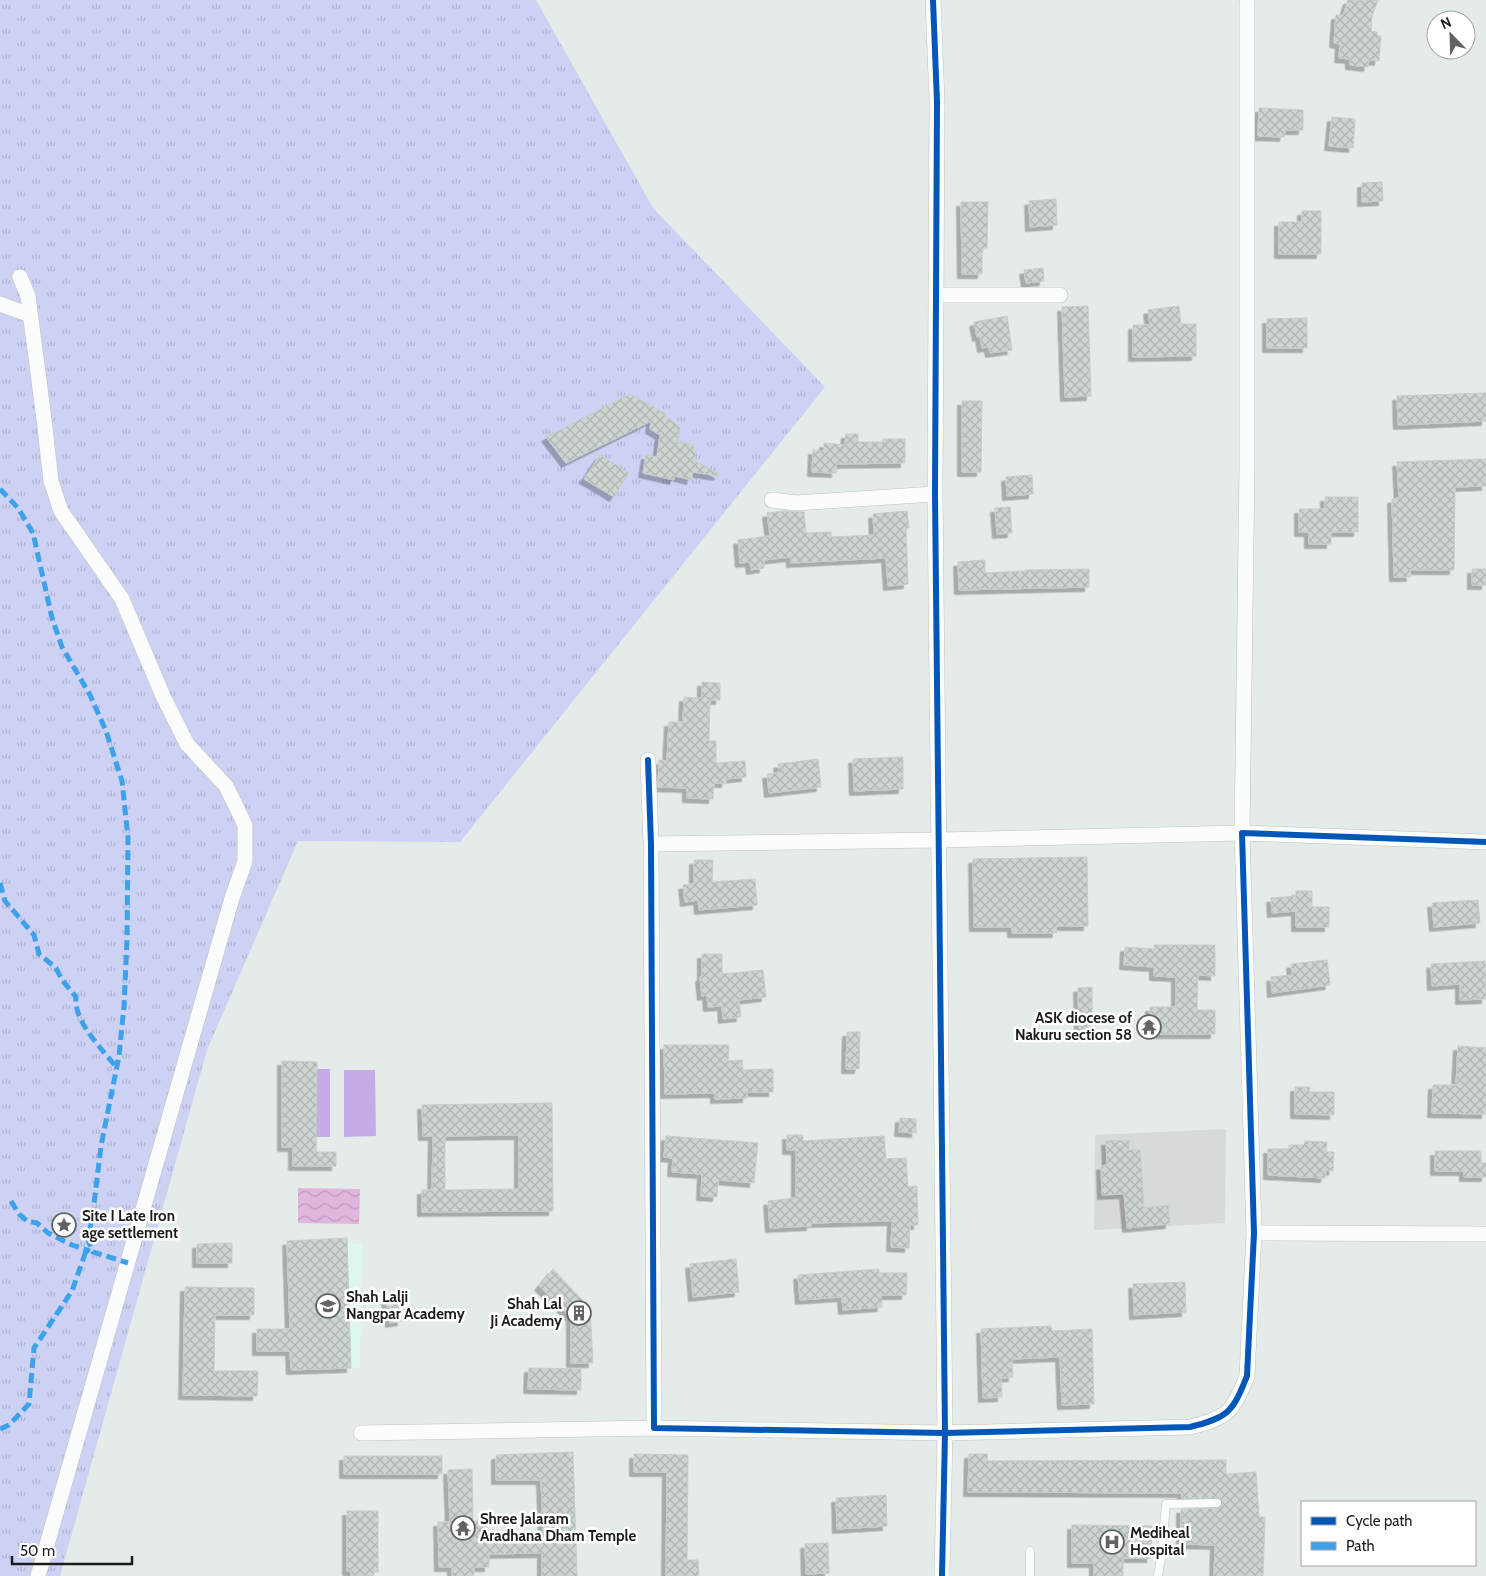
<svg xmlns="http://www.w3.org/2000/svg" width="1486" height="1576" viewBox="0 0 1486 1576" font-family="Cabin,sans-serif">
  <defs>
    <pattern id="park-tufts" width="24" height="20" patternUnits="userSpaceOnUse" patternTransform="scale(1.25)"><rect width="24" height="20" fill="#cdd2f4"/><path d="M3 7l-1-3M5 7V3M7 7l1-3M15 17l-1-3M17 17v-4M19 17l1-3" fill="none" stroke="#afb4d1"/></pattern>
    <pattern id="water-waves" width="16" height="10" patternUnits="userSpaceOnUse" patternTransform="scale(1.25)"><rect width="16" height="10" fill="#e1b5de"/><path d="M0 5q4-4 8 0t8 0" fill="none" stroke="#c09bbe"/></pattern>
    <pattern id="building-cross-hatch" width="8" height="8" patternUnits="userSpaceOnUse" patternTransform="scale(1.25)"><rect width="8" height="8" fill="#ced4d0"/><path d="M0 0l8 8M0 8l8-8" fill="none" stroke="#b0b5b2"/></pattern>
    <filter id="shadow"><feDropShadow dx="-4.5" dy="4.5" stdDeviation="0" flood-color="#0004"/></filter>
  </defs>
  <rect width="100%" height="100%" fill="#e4ebe8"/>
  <path fill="#d6dad8" d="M1226 1129 1225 1223 1094 1230 1095 1135Z"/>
  <path fill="#def6f2" d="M295 1243 362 1244 360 1368H293Z"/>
  <path fill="url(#park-tufts)" d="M0 0H536L653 208 825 387 460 842 298 841 207 1050 60 1576H0Z"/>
  <path fill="#c5ace6" d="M297 1069H330V1137H297Z
    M344 1070H375L376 1136 344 1137Z"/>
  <path fill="url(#water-waves)" d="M298 1188 360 1189 359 1224 298 1223Z"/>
  <path fill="url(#building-cross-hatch)" stroke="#c5cec9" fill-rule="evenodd" filter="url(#shadow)" d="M1348 0H1378L1372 16 1371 31 1377 32V35L1381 36 1379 61 1369 60 1368 67 1350 65V59L1339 58 1340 44 1334 43 1336 15H1343Z
    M1259 108 1303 110V130H1285L1284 137 1258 136Z
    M1332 117 1355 119 1353 148 1329 146Z
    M1382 182 1383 201 1362 202V183Z
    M1056 199 1057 225 1030 227 1029 201Z
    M961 202H988L987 248H982V274H962Z
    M1302 211H1321V254H1279V222H1302Z
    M1043 268 1044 281 1026 283 1024 270Z
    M1088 306 1091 396 1065 397 1062 307Z
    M1179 306 1181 324H1196V356L1133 357V325H1150L1148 310Z
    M1007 316 1012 350 990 353 989 347 982 348 980 336 977 337 974 322Z
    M1307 318V348H1267V319Z
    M1486 393V421L1398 425 1397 396Z
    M630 394 666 414 664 415 680 427 678 442 694 445 693 450 696 451 695 461 719 474 718 476 693 472 691 480 675 476 674 480 643 473 646 455 657 457 660 435 650 429 651 421 566 463 546 437Z
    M962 401H982L981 472H962Z
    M846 434H858V442H883V439H905V463L836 464V473L812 472 813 450 824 451V443L845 445Z
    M600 455 629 473 614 497 584 479Z
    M1486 459V486L1455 487 1454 570H1410L1411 577H1394L1392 499 1399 498 1397 462Z
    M1032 475 1033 494 1007 496 1006 477Z
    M1325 497H1358V532H1331V544H1309V532H1299V509H1325Z
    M1010 507 1012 533 997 534 995 508Z
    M784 511 804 512 806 533 831 532V537L874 535 873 514 907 511 909 528H906L908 584 888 586 886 558 791 563V557L764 560V568L751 570 750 562 740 563 738 540 770 536 767 513Z
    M985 560V573L1026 571V570L1089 569V587L959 590 958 562Z
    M1472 569H1486V585H1472Z
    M702 682 720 683V700H710L709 741H716V763L745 761 746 777 726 779V783H714L713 799 687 798V788L658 787 659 760 667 761 669 722H683L684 697 702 698Z
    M903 757V789L854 791 853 759Z
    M818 759 821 787 769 793 767 774 779 773 778 764Z
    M1087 857 1088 926H1056L1057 933H1012V927H974L973 859Z
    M694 860H713L712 882 755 879 757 905 699 910 698 900 685 902 683 885 694 884Z
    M1296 891H1312V907H1329V927H1296V911L1272 913 1271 898 1296 896Z
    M1478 900 1480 923 1434 927 1432 903Z
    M1154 945H1215V976L1198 975 1197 1010H1215V1034H1150V1007H1176V977L1154 976V967L1124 965 1125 947 1154 949Z
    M702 954H722V974L763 970 766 997 739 1000 741 1017 723 1019 722 1006 708 1007 707 995 702 996 700 977H702Z
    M1327 960 1330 985 1272 993 1271 977 1292 975 1291 964Z
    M1485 961 1486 999 1460 1000V984L1432 986 1431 964Z
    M1092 987V1029H1079L1078 988Z
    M847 1032H860L859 1069H846Z
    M664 1045H729L728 1061 742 1060 743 1070 773 1069V1092H747V1098L715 1099V1093L665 1094Z
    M1458 1046 1486 1048V1114L1432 1113 1433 1085H1456Z
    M282 1061 317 1062 316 1152H336V1166H293V1147H282Z
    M1295 1087H1310L1309 1092H1334V1115L1295 1114Z
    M552 1103 553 1211 422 1212V1190H432L433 1136H423L422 1105ZM519 1135V1189L445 1190V1136Z
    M900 1118 916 1119V1133L899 1132Z
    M787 1135H803V1141L884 1136 886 1159 906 1158 908 1187 917 1186 918 1225H910L909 1248 891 1247 892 1221 811 1223V1226L770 1228 768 1201 796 1198V1150H787Z
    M666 1136 758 1143 754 1183 718 1180 717 1197 701 1196 702 1174 672 1172 673 1158 664 1157Z
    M1129 1140V1150H1140L1144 1208 1168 1205 1170 1224 1127 1228 1124 1194 1102 1195 1101 1166 1107 1165 1106 1141Z
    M1305 1141 1327 1142 1326 1152H1334L1333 1171 1326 1170 1325 1178 1268 1175V1149H1289V1145H1304Z
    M1435 1151H1481V1163H1486V1177H1464V1171H1435Z
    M347 1238 351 1368 291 1370 290 1351H257V1329H290L287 1241Z
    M232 1243V1263H197V1244Z
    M736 1259 739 1292 693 1297 690 1264Z
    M553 1269 590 1308 593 1363H571V1317L539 1286Z
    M879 1269V1273H907L906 1295H881L882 1307 843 1310 842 1297 800 1300 798 1275Z
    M1185 1282 1186 1312 1134 1315 1133 1284Z
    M185 1287 254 1288V1315H215L214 1371H258L257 1396 183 1395Z
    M398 1297 402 1321 390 1323 386 1299Z
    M1051 1326 1052 1331 1092 1329 1094 1404 1062 1405 1060 1357 1012 1359 1013 1377 1001 1378 1002 1397 983 1398 981 1329Z
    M529 1368 581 1369V1390L528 1389Z
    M573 1452 577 1576H542V1553L489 1554V1567H474V1576H452V1567H439L438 1522H450L448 1470 472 1469 473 1521H486L487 1536 541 1534V1532H543L541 1480H496V1455Z
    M634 1454 688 1455 687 1560H698L699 1576H666L667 1472H634Z
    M969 1454H988L987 1461 1226 1460V1474L1256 1472 1259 1517H1265L1263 1576H1214L1215 1545 1181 1544V1509L1219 1508 1223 1503 1219 1498H1182V1493L968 1492Z
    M344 1456H442V1474H344Z
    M886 1495 887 1526 837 1529 836 1498Z
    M347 1511H378V1572H373V1576H351V1571H347Z
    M1072 1525 1152 1526 1151 1558H1123V1576H1094V1563H1072Z
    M828 1543 829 1573 806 1574 805 1544Z"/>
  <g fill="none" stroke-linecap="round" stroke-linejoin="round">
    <g stroke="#bfc2c0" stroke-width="9">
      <path id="service" d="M1030 1576V1551
        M1158 1576 1161 1558 1166 1504 1217 1503"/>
    </g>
    <g stroke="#bfc2c0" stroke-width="16">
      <path id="minor" d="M933 0 937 102 935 494 945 1433 942 1576
        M20 277 28 296 44 419 51 481 61 511 122 599 163 696 187 744 226 786 245 825V861L232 898 38 1576
        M936 295H1060
        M0 304 30 315
        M772 500 796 503 935 494
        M648 760 651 844 654 1428 945 1433 1190 1427C1202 1424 1218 1420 1227 1412 1237 1403 1242 1388 1247 1376L1254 1233 1242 833 1486 842
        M651 844 938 840 1242 833 1247 468V3
        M1254 1233 1486 1234
        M361 1433 654 1428"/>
    </g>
    <use href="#service" stroke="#fbfcfc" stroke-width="8"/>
    <use href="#minor" stroke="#fbfcfc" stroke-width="15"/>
    <path stroke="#3da2ea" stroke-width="5" stroke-dasharray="10 5" stroke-linecap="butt" d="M0 489 18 508 33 533 52 618 62 647 90 695 106 731 122 781 128 838 127 940 124 1006 119 1056 101 1146 93 1212 88 1240 93 1252 128 1263
      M0 883 5 901 34 935 39 954 56 968 62 980 76 997C73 1021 103 1050 117 1068
      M11 1201 19 1214 27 1221 37 1223 48 1233 72 1245 90 1251
      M0 1429 9 1425 29 1404 34 1348 72 1291 86 1251"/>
    <g stroke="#fff" stroke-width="9">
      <path id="cycleway" d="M933 0 937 102 935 494 945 1433 942 1576
        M648 760 651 844 654 1428 945 1433 1190 1427C1202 1424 1218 1420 1227 1412 1237 1403 1242 1388 1247 1376L1254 1233 1242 833 1486 842"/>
    </g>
    <use href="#cycleway" stroke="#0057b8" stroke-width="6"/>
  </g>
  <defs>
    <g id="temple-ring" transform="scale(1.25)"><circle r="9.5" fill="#fff" stroke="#626463" stroke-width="1.5"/><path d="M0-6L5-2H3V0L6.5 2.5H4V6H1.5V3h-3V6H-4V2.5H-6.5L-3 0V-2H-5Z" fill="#626463"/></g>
    <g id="sight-ring" transform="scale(1.25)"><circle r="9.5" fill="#fff" stroke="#626463" stroke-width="1.5"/><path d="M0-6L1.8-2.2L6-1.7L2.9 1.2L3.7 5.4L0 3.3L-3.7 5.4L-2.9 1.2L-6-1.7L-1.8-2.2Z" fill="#626463"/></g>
    <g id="school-ring" transform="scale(1.25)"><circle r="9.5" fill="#fff" stroke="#626463" stroke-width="1.5"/><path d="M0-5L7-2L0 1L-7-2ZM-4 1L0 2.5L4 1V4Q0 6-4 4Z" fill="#626463"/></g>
    <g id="building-ring" transform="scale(1.25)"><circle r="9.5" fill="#fff" stroke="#626463" stroke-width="1.5"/><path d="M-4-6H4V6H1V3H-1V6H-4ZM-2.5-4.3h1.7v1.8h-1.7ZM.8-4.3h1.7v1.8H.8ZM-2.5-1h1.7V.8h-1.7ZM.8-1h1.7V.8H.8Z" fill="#626463"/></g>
    <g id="hospital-ring" transform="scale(1.25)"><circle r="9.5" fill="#fff" stroke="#626463" stroke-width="1.5"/><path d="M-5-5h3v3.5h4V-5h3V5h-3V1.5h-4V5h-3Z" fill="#626463"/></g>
  </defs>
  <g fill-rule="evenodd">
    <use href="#temple-ring" x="1149" y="1027"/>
    <use href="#sight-ring" x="64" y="1225"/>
    <use href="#school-ring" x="328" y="1306"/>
    <use href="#building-ring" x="579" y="1313"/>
    <use href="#temple-ring" x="463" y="1528"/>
    <use href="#hospital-ring" x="1112" y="1542"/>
  </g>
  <g text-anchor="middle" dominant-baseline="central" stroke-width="5" stroke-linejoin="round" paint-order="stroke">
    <g font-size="15" font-weight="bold" fill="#1c1c1c" stroke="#fff" text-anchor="start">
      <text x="1132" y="1018" text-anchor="end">ASK diocese of<tspan x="1132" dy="17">Nakuru section 58</tspan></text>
      <text x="82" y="1216">Site I Late Iron<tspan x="82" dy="17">age settlement</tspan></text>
      <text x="346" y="1297">Shah Lalji<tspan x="346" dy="17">Nangpar Academy</tspan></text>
      <text x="562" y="1304" text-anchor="end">Shah Lal<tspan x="562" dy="17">Ji Academy</tspan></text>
      <text x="480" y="1519">Shree Jalaram<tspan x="480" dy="17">Aradhana Dham Temple</tspan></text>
      <text x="1130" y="1533">Mediheal<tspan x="1130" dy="17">Hospital</tspan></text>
    </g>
  </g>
  <rect x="1301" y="1501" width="175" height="65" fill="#ffffff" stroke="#a4a4a4"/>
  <rect x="1311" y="1517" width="25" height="8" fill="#0057b8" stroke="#a4a4a4"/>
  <text x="1346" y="1526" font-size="15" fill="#1c1c1c">Cycle path</text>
  <rect x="1311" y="1542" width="25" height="8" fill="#3da2ea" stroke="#a4a4a4"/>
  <text x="1346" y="1551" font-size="15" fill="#1c1c1c">Path</text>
  <g transform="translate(1451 35) rotate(337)"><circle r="24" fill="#ffffff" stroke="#a4a4a4"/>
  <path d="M0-4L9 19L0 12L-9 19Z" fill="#626463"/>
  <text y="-8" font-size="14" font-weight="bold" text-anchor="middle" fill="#1c1c1c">N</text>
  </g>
  <path d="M12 1556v8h120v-8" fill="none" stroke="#1c1c1c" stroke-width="2.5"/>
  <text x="20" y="1556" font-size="15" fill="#1c1c1c" stroke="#ffffff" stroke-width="4" paint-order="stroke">50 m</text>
</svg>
